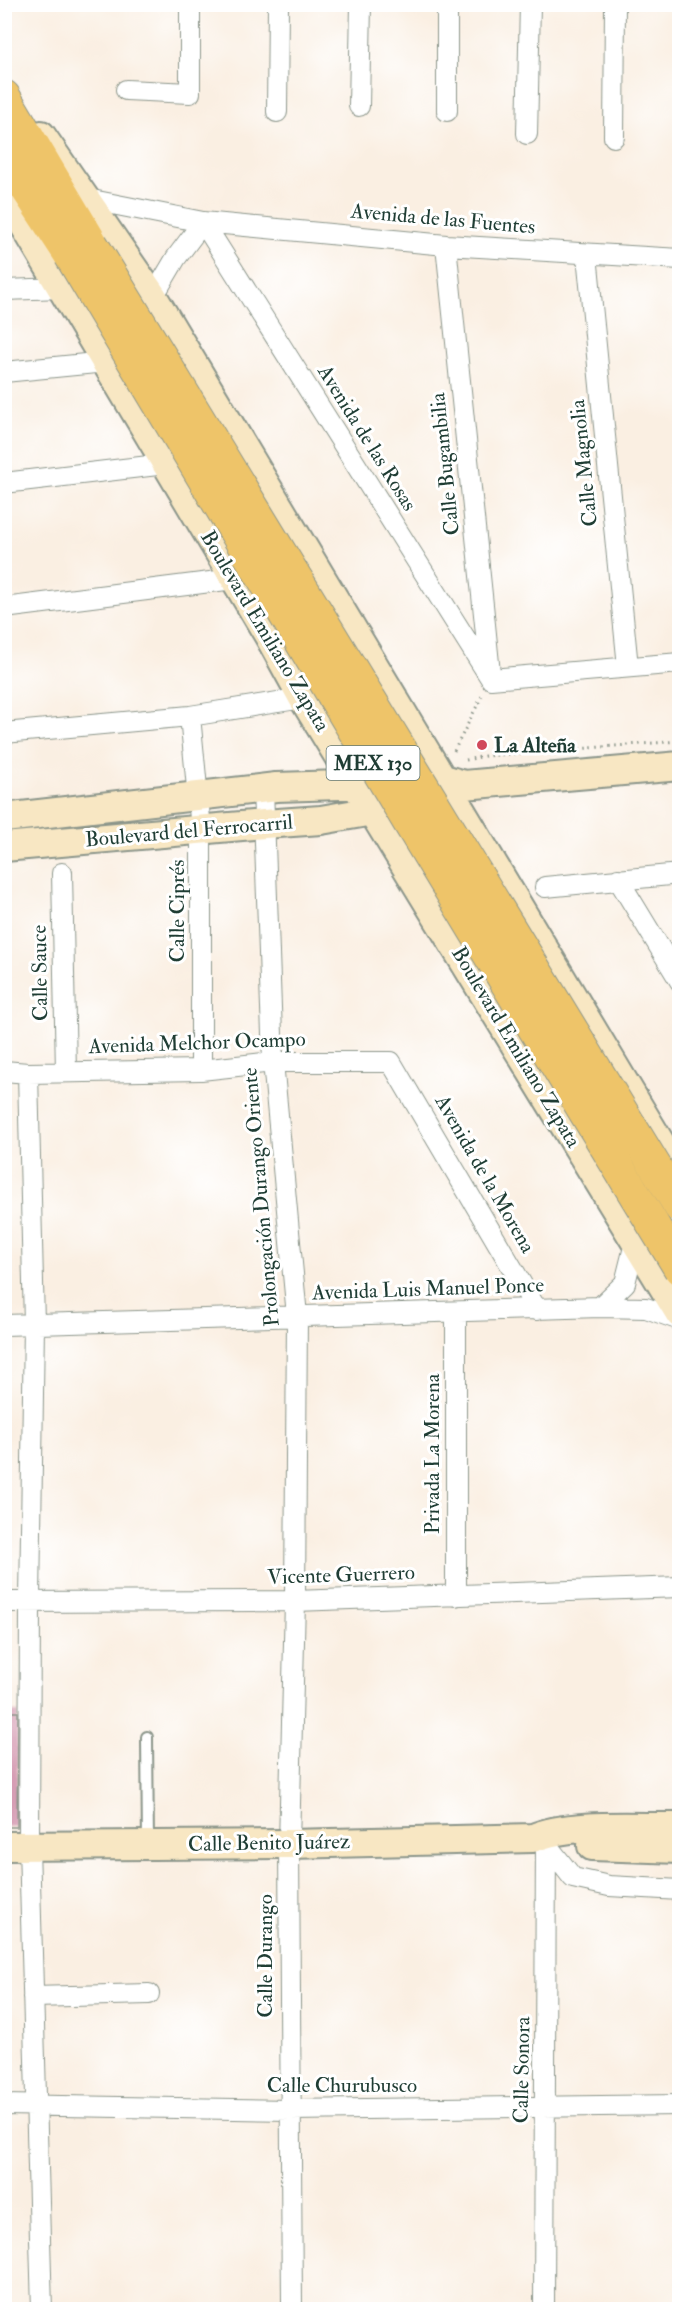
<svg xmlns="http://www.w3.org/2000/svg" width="684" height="2314" viewBox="0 0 684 2314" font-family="'IM FELL Double Pica',serif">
  <rect width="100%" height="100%" fill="#fff"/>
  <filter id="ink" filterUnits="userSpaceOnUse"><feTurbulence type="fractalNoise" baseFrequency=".0167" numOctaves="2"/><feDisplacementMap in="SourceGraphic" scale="12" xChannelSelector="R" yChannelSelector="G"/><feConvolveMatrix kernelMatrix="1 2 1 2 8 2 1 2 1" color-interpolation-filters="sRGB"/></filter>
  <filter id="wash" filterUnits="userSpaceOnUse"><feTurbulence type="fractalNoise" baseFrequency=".008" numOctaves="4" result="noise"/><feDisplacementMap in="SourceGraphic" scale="24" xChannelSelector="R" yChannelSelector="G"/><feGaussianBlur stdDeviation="1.35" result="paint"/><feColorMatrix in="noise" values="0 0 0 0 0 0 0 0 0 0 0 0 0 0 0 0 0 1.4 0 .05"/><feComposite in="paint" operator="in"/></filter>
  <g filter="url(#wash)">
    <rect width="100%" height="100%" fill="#faefe2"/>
    <g id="blocks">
      <path fill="#d69db4" d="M4 1712H18L17 1827H4Z"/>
    </g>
  </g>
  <g filter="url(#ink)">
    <use href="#blocks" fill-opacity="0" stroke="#8c968b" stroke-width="1.5"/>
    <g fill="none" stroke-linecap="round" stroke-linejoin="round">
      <g stroke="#8c968b" stroke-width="14">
        <path id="lane" d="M147 1737 148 1844"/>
      </g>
      <g stroke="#8c968b" stroke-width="22">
        <path id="street" d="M126 90 190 93V4
          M359 106 361 4
          M447 111V4
          M277 112 278 4
          M527 134 530 4
          M614 137 615 4
          M87 199 203 222 446 245 680 259
          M203 222 491 679
          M446 245 490 673
          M587 255 628 667
          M4 290 62 288
          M153 297 176 258 203 222
          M4 372 106 362
          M4 483 166 464
          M4 608 234 579
          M491 679 680 663
          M190 716 201 829V1070
          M4 733 190 716 303 698
          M263 789 273 1062 297 1316 295 1601 289 1844 292 2310
          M62 873 66 1072
          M618 879 680 981
          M545 887 680 874
          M4 1071 28 1073 201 1070 273 1062H391L537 1310
          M28 1073 34 1324 30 1601 29 1846 42 2310
          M600 1307 625 1283 635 1243
          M456 1312V1596
          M4 1325 600 1307 646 1308 680 1320
          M4 1602 295 1601 680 1587
          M546 1844 573 1878 609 1886 680 1890
          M33 1997 149 1994
          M4 2105 290 2110 680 2105
          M544 2310 546 1832"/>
      </g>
      <g stroke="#8c968b" stroke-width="32">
        <path id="secondary" d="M41 135 153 297 680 1176
          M4 191 269 636 303 698 680 1314
          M431 779 440 778 464 785 680 766
          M4 818 276 787 373 784
          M4 847 264 824 321 820 390 808
          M4 1846 289 1844 533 1838C570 1822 638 1828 680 1827
          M592 1846 680 1849"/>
      </g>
      <g stroke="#8c968b" stroke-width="34">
        <path id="primary" d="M4 96 92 244
          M4 154 70 255"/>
      </g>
      <path stroke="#8c968b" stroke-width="3" stroke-dasharray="1.5 4.5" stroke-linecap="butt" d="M454 751 482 696
        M466 760 485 756 680 741"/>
      <use href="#lane" stroke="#fff" stroke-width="10"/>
      <use href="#street" stroke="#fff" stroke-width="20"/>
      <use href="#secondary" stroke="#f8e7c3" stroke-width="28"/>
      <use href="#primary" stroke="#eec469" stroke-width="32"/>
      <g stroke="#8c968b" stroke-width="34" stroke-linecap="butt">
        <path id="primary-bridge" d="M92 244 680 1207
          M70 255 408 821 680 1269"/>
      </g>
      <use href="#primary-bridge" stroke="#eec469" stroke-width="32"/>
    </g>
  </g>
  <circle fill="#d1495b" stroke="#fff" stroke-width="2" cx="482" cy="745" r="6"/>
  <g text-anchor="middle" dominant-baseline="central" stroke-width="6" stroke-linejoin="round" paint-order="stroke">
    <rect fill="#fff" stroke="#627771" stroke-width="1.5" x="326.5" y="746" width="93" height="34" rx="4.5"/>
    <g font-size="20" font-weight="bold" fill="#1f3d34">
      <text x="373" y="763">MEX 130</text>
    </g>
    <g font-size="21" fill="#1f3d34" stroke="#fff">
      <text transform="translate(443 219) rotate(5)">Avenida de las Fuentes</text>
      <text transform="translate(367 438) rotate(58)">Avenida de las Rosas</text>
      <text transform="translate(584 463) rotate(-96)">Calle Magnolia</text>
      <text transform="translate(445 464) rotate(-96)">Calle Bugambilia</text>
      <text transform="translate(265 631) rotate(59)">Boulevard Emiliano Zapata</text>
      <text transform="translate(189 831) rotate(-5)">Boulevard del Ferrocarril</text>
      <text transform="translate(177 911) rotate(-90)">Calle Ciprés</text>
      <text transform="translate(40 973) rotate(-91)">Calle Sauce</text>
      <text transform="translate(197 1043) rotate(-2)">Avenida Melchor Ocampo</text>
      <text transform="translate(516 1047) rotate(59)">Boulevard Emiliano Zapata</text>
      <text transform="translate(485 1174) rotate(60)">Avenida de la Morena</text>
      <text transform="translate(261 1197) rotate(-95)">Prolongación Durango Oriente</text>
      <text transform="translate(428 1289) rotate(-2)">Avenida Luis Manuel Ponce</text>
      <text transform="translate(432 1454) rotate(-90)">Privada La Morena</text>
      <text transform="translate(341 1575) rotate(-2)">Vicente Guerrero</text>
      <text transform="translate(269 1843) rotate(-1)">Calle Benito Juárez</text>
      <text transform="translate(265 1956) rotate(-90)">Calle Durango</text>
      <text transform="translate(522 2070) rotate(-89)">Calle Sonora</text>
      <text x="342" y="2085">Calle Churubusco</text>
    </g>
    <g font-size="21" font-weight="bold" fill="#1f3d34" stroke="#fff" text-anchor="start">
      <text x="494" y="745">La Alteña</text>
    </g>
  </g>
  <rect width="684" height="2314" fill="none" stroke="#fff" stroke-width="24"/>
</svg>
